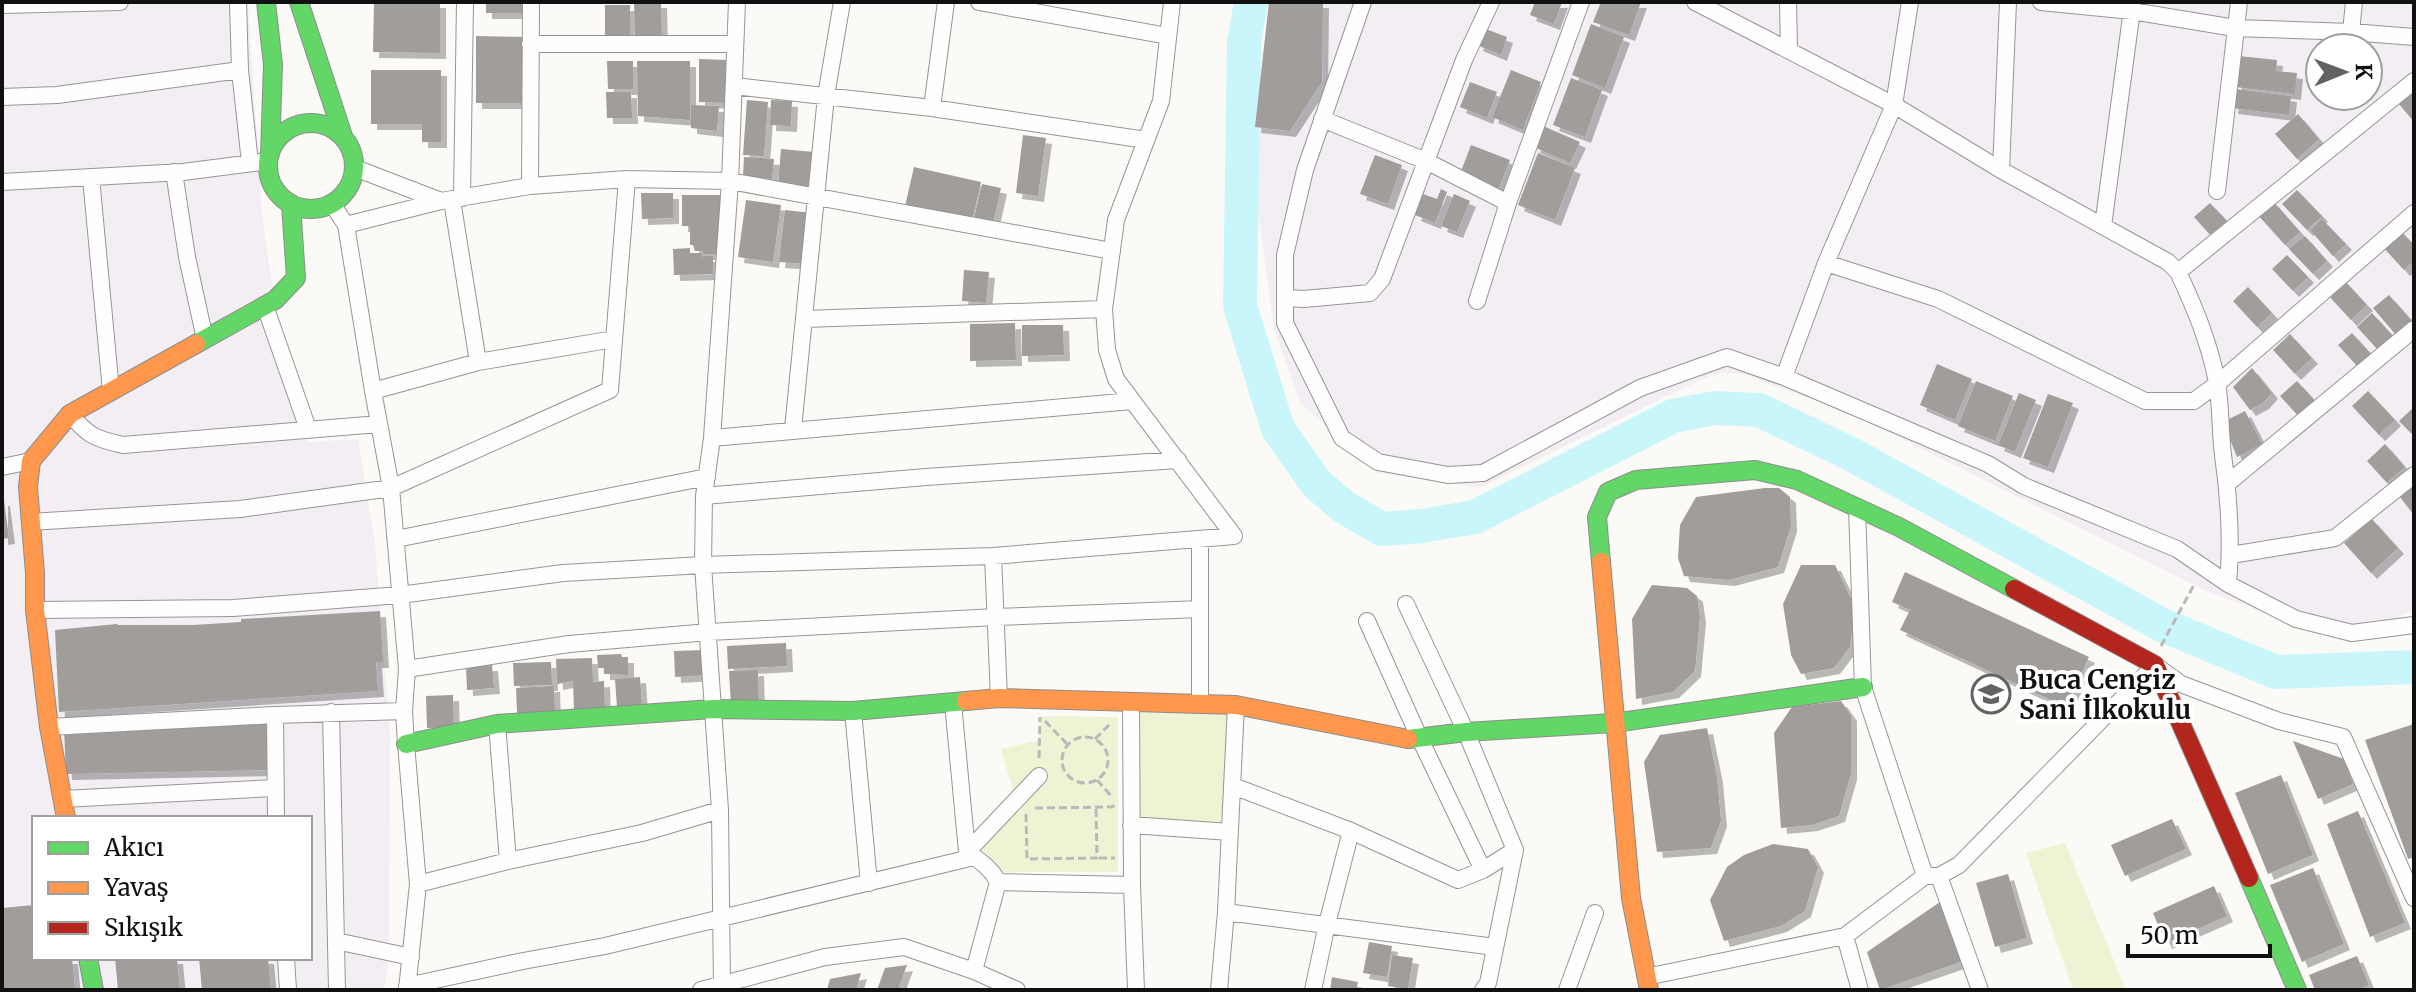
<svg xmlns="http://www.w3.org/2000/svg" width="2416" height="992" viewBox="0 0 2416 992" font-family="Merriweather,serif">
  <defs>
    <filter id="shadow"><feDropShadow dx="6" dy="6" stdDeviation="0" flood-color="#0004"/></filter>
  </defs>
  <rect width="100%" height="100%" fill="#fcfaf7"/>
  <path fill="#f3eef3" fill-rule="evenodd" d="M2 2H248L262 215 272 284 299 423 308 442 358 439 375 544 390 735 389 961 384 990H2ZM34 818H310V958H34Z
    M1274 2H2414V609L2349 643 2213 594 1848 412 1742 374 1715 373 1479 488 1375 472 1300 402 1274 329 1252 168ZM2320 48H2368V96H2320Z"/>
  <path fill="#eef3d4" d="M1131 701 1236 705 1230 832 1131 825Z
    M1040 716 1118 717V872H993L967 852 1016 800 1001 749 1039 740Z
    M2065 843 2126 990H2073L2026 853Z"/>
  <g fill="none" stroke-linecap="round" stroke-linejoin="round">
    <path stroke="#c9f6fa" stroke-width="34" d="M1251 2 1244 43 1240 306 1278 429 1317 484 1344 507 1382 529 1422 526 1475 517 1673 416 1715 408 1759 410 1851 454 2162 625 2276 672 2414 667"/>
  </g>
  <path fill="#a09d9b" filter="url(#shadow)" d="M374 2H440V53L373 52Z
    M486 2H526V13H486Z
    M634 2H661L662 39 635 40Z
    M1269 2H1323L1322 82 1290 131 1255 127Z
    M1535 2H1562L1554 24 1530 15Z
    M1601 2H1641L1629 35 1593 22Z
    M605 5H630V39H605Z
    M1591 24 1624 37 1605 88 1572 75Z
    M1483 28 1507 37 1501 55 1477 45Z
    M476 36 526 37 525 103H476Z
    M2239 56 2277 60 2276 71 2297 73 2295 94 2235 87Z
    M699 59 728 60V103L699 102Z
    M607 61H633V89H608Z
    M637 61H690V120L638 116Z
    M371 70H441V142H422V124H371Z
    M1511 70 1541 82 1523 130 1492 117Z
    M1571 78 1602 90 1585 137 1553 125Z
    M1470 82 1497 92 1487 118 1460 107Z
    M2235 89 2291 96 2289 115 2232 108Z
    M606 92H631L632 118H607Z
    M2414 92V122L2399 104Z
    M747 100 768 102 764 156 743 155Z
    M771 100 792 101 791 126 770 125Z
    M691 105 719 106 717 131 691 128Z
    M2298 114 2319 139 2297 159 2275 134Z
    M1543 126 1580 142 1570 163 1534 147Z
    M1023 135 1046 138 1038 196 1016 193Z
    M1471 145 1510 160 1498 190 1460 174Z
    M781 149 814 152 809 188 778 185Z
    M1538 153 1575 168 1555 220 1518 205Z
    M1375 155 1402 165 1388 204 1360 194Z
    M744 157 774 159 772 179 743 177Z
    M914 167 981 182 972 221 905 206Z
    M982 184 1001 188 993 224 974 219Z
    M1441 189 1447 192 1435 223 1415 215 1423 194 1437 199Z
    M2297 190 2322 216 2307 230 2282 204Z
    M641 193H673V218L642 219Z
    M1454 194 1470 201 1457 232 1441 226Z
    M682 195H721L722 254H703V251H695L693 245H690V226H682Z
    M746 200 781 205 773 262 738 257Z
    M2272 200 2300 232 2285 245 2257 214Z
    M2210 203 2228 222 2212 237 2194 217Z
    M785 210 812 213 806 264 779 262Z
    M2322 219 2346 244 2333 256 2310 230Z
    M2399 229 2414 245V261L2404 270 2381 245Z
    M2305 236 2327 261 2313 274 2289 249Z
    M690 248V253H701L703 258V256H713V274L674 275 673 249Z
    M2287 255 2308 277 2293 291 2272 269Z
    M964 270 989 272 986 303 962 301Z
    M2343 279 2367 305 2351 320 2327 294Z
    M2248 287 2272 313 2257 327 2233 301Z
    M2389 295 2412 321 2396 335 2373 308Z
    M2372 313 2393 336 2378 350 2357 327Z
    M1015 323 1016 360 970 361V324Z
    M1022 325H1063L1064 355 1022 356Z
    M2352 333 2371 354 2357 366 2338 345Z
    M2290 334 2312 358 2295 374 2273 350Z
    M1937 364 1972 379 1955 420 1920 405Z
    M2252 368 2272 393 2263 403 2250 410 2233 387Z
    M1976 381 2013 396 1995 441 1958 426Z
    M2297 381 2318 404 2301 419 2280 396Z
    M2368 391 2395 420 2379 435 2352 406Z
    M2019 393 2036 400 2015 452 1998 445Z
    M2048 394 2073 403 2048 467 2023 458Z
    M2414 407V436L2399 421Z
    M2245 411 2262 444 2237 457 2223 422Z
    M2385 444 2405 467 2387 483 2367 461Z
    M2414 483V515L2399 496Z
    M1765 488H1779L1790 497 1791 526 1778 567 1729 580 1684 576 1678 558 1680 525 1696 497Z
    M2 500H4L9 538 2 539Z
    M2372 519 2398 548 2371 573 2344 543Z
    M1801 565H1835L1855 607 1850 647 1834 668 1801 674 1791 655 1783 604Z
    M1905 572 2089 657 2066 707 1900 630 1910 610 1892 602Z
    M1652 585 1687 588 1697 596 1700 617 1695 671 1673 692 1636 699 1632 619Z
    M380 611 383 662H376L378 691 59 712 55 630 117 624 118 625H193L241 622V619Z
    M786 643 787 666 728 669 727 646Z
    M706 650 708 675 675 677 674 651Z
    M621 654 622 657H628V675L604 674V668H598L597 655Z
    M592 658 593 682 604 681 605 711 574 712 573 681 557 684 556 659Z
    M551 662 552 685 514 686 513 663Z
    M492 665 494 688 467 690 466 666Z
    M758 670 759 705 731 706 729 671Z
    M640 677 642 706 617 708 615 679Z
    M554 686 555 712 517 713 516 688Z
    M453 695 454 727 427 728 426 696Z
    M1841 701 1851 715V774L1839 816 1812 825 1781 828 1774 733 1792 707Z
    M267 723 269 770 66 774 64 729Z
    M2414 724V857L2408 859 2365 740Z
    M1707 728 1717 777 1721 821 1711 848 1657 852 1644 762 1660 735Z
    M2293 741 2344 759 2353 784 2318 799Z
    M2281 775 2313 855 2268 874 2235 793Z
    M2358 811 2405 923 2370 937 2327 824Z
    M2172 819 2186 849 2125 876 2111 845Z
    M1773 844 1808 849 1818 867 1805 911 1781 926 1724 941 1710 900 1727 867 1744 855Z
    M2313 868 2344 944 2302 962 2270 885Z
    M2008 874 2027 938 1995 947 1976 883Z
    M2214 886 2227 916 2166 943 2153 913Z
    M1940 902 1961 962 1880 990 1867 952Z
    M34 905V958H72L75 990H2V908Z
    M1369 942 1392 946 1387 977 1363 973Z
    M1392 955 1413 958 1408 989 1388 986Z
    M2357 956 2369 985 2358 990H2315L2309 975Z
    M115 958H177L180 990H118Z
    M199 958H268L271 990H202Z
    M907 965 898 990H877L885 968Z
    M861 973 856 990H827L830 979Z
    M1332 977 1358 982 1356 990H1330Z"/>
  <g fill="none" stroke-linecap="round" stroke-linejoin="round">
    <g stroke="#969594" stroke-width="18">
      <path id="street" d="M238 2 240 70 250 163
        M979 2 1168 36
        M1172 2 1161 101 1116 220 1104 309 1107 350 1116 379 1234 536
        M1363 2 1305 170 1285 255V323L1342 438 1378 462 1448 475 1483 473 1640 388 1727 357 1784 377
        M1695 2 1894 105 1910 2
        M1788 2 1789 49
        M2008 2 2001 170 2168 262 2178 272 2414 81
        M2041 2 2132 11 2235 28 2351 32 2354 2
        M2 5 120 2
        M2351 32 2414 37
        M530 44H735
        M734 86 932 108 1146 140
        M2 97 57 95 240 70
        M932 108 946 2
        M1322 119 1426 161 1508 203
        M355 168 441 201
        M2001 170 1894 105 1826 263 1784 377 1988 464 2024 486 2177 549 2228 584 2296 619 2352 633 2414 625
        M174 172 187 257 205 339
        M91 178 111 391
        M2 182 183 172 269 161
        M530 186 531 2
        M2217 191 2239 2
        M462 198 465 2
        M452 200 478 362
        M332 204 346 225 373 391 391 488 407 669 404 711 406 744 418 884 407 990
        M346 225 441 201 530 186 627 179 730 181 1112 251
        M2103 226 2133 2
        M1826 263 1938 299 2145 401H2194L2217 384 2414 213
        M2178 272C2195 308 2209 342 2217 382 2221 406 2220 431 2223 455 2229 498 2232 540 2228 584
        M1285 298 1304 299 1370 293 1382 279 1464 60 1491 2
        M1477 301 1508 203 1581 2
        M265 306 308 429
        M804 319 1104 309
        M373 391 478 362 614 339
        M70 414C88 436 96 439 123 445L379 424
        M793 429 826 96 842 2
        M712 438 1132 401
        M2 467 31 461
        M2228 483 2414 329
        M704 496 926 477 1178 460
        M1857 507 1863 687 1925 876H1939L1980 990
        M30 522 240 509 391 488 610 390 627 179
        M396 539 707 477
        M1200 539V703
        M2231 555 2335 538 2414 475
        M993 556 999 698
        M1406 604 1466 732 1515 850 1488 983 1483 990
        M35 610 233 608 400 595 563 573 703 565 993 556 1234 536
        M1367 621 1419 737 1483 870
        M407 669 569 644 709 632 996 617 1200 609
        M1131 701 1132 885 1136 990
        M953 703 967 852C980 861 991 868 998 882L974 971
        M853 711 869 883
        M331 712 337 990
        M275 715 276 818
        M497 724 508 861
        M49 727 275 715 404 711
        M1233 786 1351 831 1458 880 1483 870 1515 850
        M63 799 275 788
        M1131 825 1230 832
        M967 852 1039 776
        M1939 876 1959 865 2155 665 2181 684 2279 721 2343 737 2414 898
        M998 882 1132 885
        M418 884 508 861 642 833 720 810
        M1226 912 1495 947
        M1845 936 1860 990
        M336 941 411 957
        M286 958 288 990
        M1646 977 1845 936 1925 876
        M407 986 523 961 605 946 974 857
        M701 990 825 957 904 947 974 971 1017 990
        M722 990 720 810 703 565 704 496 712 438 730 181 737 2
        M1219 990 1226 912 1236 705
        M1313 990 1327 924 1351 831
        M1567 990 1595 913"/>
    </g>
    <g stroke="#8d8c8b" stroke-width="20">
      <path id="fast" d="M266 2 273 65 270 154
        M299 2 343 136
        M268 166a43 43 0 1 1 86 0a43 43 0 1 1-86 0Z
        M196 344 275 300 296 278 291 204
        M1601 562 1597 517 1608 492 1636 480 1755 470 1797 480 1899 527 2014 589
        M1408 739 1466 732 1614 723 1863 687
        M406 744 497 724 713 709 853 711 966 701
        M2249 878 2297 990
        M88 958 94 990"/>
    </g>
    <g stroke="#8d8c8b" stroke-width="20">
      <path id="slow" d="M1601 562 1631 898 1649 990
        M966 701 999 698 1236 705 1408 739
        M66 818 49 727 35 610V573L28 487 31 461 70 414 196 344"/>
    </g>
    <g stroke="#8d8c8b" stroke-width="20">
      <path id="jam" d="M2014 589 2155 665 2249 878"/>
    </g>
    <path stroke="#b9b9b8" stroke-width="3" stroke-dasharray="8 4" stroke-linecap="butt" d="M2161 646 2195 583
      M1045 721 1068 745
      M1062 760a23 23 0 1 1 46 0a23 23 0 1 1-46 0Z
      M1095 739 1112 722
      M1039 758 1040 717
      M1097 780 1113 798
      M1035 808 1112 807 1115 805
      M1026 814 1027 859 1097 858 1096 807
      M1099 858H1115"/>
    <use href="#street" stroke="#fffefe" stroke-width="16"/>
    <use href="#fast" stroke="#63d668" stroke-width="18"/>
    <use href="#slow" stroke="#ff974d" stroke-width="18"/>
    <use href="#jam" stroke="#b3261e" stroke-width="18"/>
  </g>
  <defs>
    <g id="school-ring" transform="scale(2)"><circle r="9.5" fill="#fff" stroke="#636261" stroke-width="1.5"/><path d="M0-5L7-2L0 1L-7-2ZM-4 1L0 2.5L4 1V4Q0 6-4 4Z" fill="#636261"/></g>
  </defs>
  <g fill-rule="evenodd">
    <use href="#school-ring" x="1991" y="694"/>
  </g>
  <g text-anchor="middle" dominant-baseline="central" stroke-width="8" stroke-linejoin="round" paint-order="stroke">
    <g font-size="26" font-weight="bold" fill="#101010" stroke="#fff" text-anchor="start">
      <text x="2019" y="679">Buca Cengiz<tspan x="2019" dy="30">Sani İlkokulu</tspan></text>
    </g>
  </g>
  <rect width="2416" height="992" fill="none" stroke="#101010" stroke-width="8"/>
  <rect x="32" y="816" width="280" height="144" fill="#ffffff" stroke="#9f9f9f" stroke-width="2"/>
  <rect x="48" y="842" width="40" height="12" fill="#63d668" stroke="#9f9f9f" stroke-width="2"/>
  <text x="104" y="856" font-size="24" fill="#101010">Akıcı</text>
  <rect x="48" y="882" width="40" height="12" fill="#ff974d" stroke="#9f9f9f" stroke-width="2"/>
  <text x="104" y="896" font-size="24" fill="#101010">Yavaş</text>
  <rect x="48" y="922" width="40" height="12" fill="#b3261e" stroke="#9f9f9f" stroke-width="2"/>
  <text x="104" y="936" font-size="24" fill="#101010">Sıkışık</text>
  <g transform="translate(2344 72) rotate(89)"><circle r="38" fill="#ffffff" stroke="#9f9f9f" stroke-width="2"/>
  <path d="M0-6L14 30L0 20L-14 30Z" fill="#636261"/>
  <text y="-12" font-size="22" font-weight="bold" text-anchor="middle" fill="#101010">K</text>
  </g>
  <path d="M2128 944v12h142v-12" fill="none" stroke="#101010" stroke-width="4"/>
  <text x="2140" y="944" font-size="24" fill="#101010" stroke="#ffffff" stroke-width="6" paint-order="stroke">50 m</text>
</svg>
